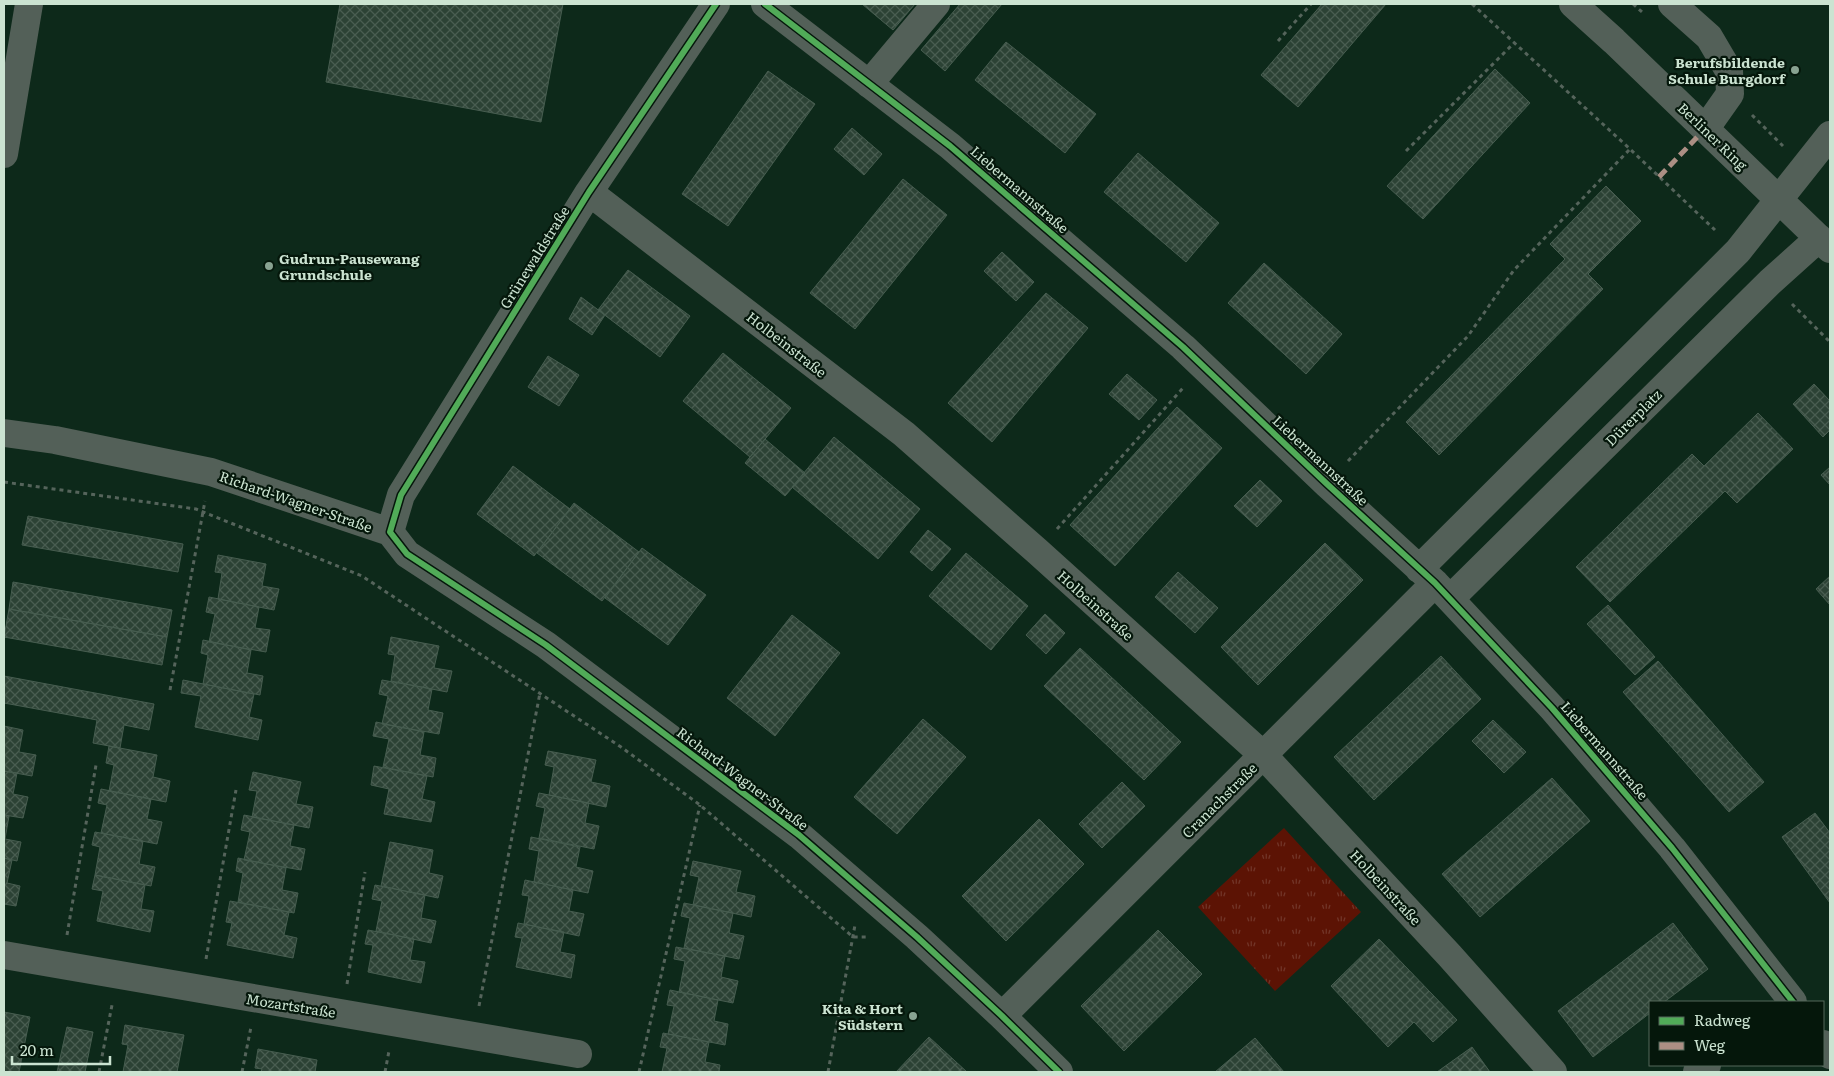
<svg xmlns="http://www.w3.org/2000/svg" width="1834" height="1076" viewBox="0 0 1834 1076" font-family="Literata,serif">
  <defs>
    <pattern id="park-tufts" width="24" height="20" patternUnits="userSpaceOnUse" patternTransform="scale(1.25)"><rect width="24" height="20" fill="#5c1304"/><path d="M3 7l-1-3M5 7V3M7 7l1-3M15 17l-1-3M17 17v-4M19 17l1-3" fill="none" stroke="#723528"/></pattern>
    <pattern id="building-cross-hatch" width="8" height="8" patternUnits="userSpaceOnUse" patternTransform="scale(1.25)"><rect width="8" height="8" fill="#2c4235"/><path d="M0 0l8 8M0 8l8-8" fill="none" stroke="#495d51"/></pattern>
  </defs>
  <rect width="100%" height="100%" fill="#0d291a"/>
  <path fill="url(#park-tufts)" d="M1284 828 1361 912 1275 991 1198 907Z"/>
  <path fill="url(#building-cross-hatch)" stroke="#475d50" d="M340 4H563L541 122 326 82Z
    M862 4H915L893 30Z
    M960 4H1002L945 71 921 50Z
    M1322 4H1386L1298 107 1261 75Z
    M1006 42 1096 114 1065 153 975 80Z
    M1495 69 1530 103 1423 219 1387 186Z
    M768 71 815 104 728 226 682 194Z
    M852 128 882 154 864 175 834 149Z
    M1138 153 1219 223 1186 262 1104 192Z
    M903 179 947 215 855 329 810 293Z
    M1606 186 1641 221 1588 274 1603 289 1439 455 1406 422 1565 259 1550 244Z
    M1002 252 1034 282 1016 301 984 271Z
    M1264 263 1342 334 1306 374 1228 303Z
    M628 270 690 316 660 357 598 310Z
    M1046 293 1088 328 992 442 948 403Z
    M581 297 605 315 592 335 569 319Z
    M723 353 791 408 750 457 683 401Z
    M548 356 579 375 559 406 528 387Z
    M1127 374 1157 400 1139 420 1109 394Z
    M1814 384 1830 401V430L1823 437 1793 404Z
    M1177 407 1222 448 1115 566 1070 525Z
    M1758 413 1793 449 1737 503 1725 491 1610 602 1576 567 1692 454 1704 466Z
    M834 437 920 509 878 559 792 487Z
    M765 439 805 473 785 496 745 463Z
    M513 466 570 509 534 556 477 514Z
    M1830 467V485L1821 475Z
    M1260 480 1282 501 1257 527 1234 506Z
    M574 503 639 552 602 601 537 553Z
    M28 516 183 544 178 572 22 545Z
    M928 530 951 549 932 571 910 552Z
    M1325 543 1363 580 1258 685 1221 647Z
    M642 548 706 595 668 645 605 598Z
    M966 553 1028 606 991 650 929 596Z
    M218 555 266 564 262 586 279 589 274 610 218 599 222 573 215 572Z
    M1178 572 1218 608 1195 633 1155 597Z
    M1830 576V605L1816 589Z
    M13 582 172 610 167 637 9 609Z
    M209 597 259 607 255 628 270 630 266 652 209 642 215 614 206 612Z
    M1608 605 1655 657 1635 675 1587 624Z
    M9 609 167 637 162 665 4 637Z
    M1045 614 1065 633 1046 654 1026 635Z
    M792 615 840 653 775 736 727 698Z
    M391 637 439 646 434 668 452 671 447 692 391 681 395 655 388 654Z
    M203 640 251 650 247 673 263 676 260 695 203 684 208 655 201 653Z
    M1080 648 1181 742 1144 780 1044 686Z
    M1441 656 1481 699 1374 800 1334 757Z
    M1658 661 1764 782 1729 812 1623 692Z
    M4 676 154 704 149 730 124 725 120 748 93 743 97 720 4 703Z
    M183 680 254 694 249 717 262 720 258 740 195 727 201 696 181 693Z
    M382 680 432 689 428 710 443 713 439 734 382 724 388 696 379 694Z
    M923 719 966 757 897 834 854 797Z
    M1493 720 1526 752 1504 773 1472 741Z
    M376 722 424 732 420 755 436 758 433 777 383 767 389 739 373 736Z
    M4 726 23 730 19 752 36 755 32 776 4 771Z
    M109 746 157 755 153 777 170 781 166 802 109 791 114 765 106 763Z
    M548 751 596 760 591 782 610 786 606 807 549 795 554 767 545 765Z
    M374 766 427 776 422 799 435 802 431 822 384 814 389 789 371 785Z
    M4 771 17 773 13 794 28 797 23 818 4 815Z
    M253 772 301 782 296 804 313 807 309 828 252 817 257 791 249 790Z
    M1552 778 1590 821 1480 917 1442 874Z
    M1122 782 1145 806 1102 848 1079 824Z
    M101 789 151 799 147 819 162 822 157 844 101 833 107 805 98 803Z
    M539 793 589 803 585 823 599 826 594 849 539 838 545 808 536 806Z
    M1815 813 1830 833V903L1782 837Z
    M4 815 9 816 5 839 21 842 17 861 4 858Z
    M244 815 294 825 290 846 305 849 301 870 244 860 250 832 241 830Z
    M1039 819 1084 864 1006 941 962 896Z
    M95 832 143 841 139 864 155 867 151 886 95 875 100 847 92 845Z
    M531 837 580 847 576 867 593 871 588 893 534 882 539 851 529 849Z
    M390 842 433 850 429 873 443 876 438 898 381 886Z
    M4 858 12 860 7 883 20 886 16 906 4 904Z
    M238 858 286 868 282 890 298 893 294 913 238 902 243 873 236 871Z
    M693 861 741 871 736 892 755 896 751 917 693 905 699 877 690 875Z
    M95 875 145 885 141 909 154 911 150 932 97 921 103 891 92 889Z
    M525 880 573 890 569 911 584 914 579 936 524 924 529 896 522 895Z
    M375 885 425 895 421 918 436 921 431 943 376 931 382 901 372 899Z
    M230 901 289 912 284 935 297 938 293 958 227 945 232 923 226 922Z
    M684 903 733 913 729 933 744 936 739 959 684 948 690 918 681 916Z
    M518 923 564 932 560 952 575 955 571 978 516 967 522 938 515 937Z
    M1673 923 1708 969 1664 1002H1650V1013L1593 1057 1558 1011Z
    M368 930 414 939 410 960 425 962 421 983 368 972 373 945 365 944Z
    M1158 930 1202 974 1124 1051 1081 1006Z
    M1379 939 1457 1020 1433 1042 1414 1022 1388 1047 1331 986Z
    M676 947 725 956 721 977 738 981 733 1003 679 992 685 961 674 959Z
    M670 990 718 1000 714 1021 728 1024 725 1045 668 1034 674 1006 667 1005Z
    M4 1012 30 1017 19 1072H4Z
    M125 1025 184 1035 177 1072H123L128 1045 122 1044Z
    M67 1027 93 1032 85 1072H57Z
    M663 1033 709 1042 705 1062 720 1065 719 1072H662L667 1048 660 1047Z
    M929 1037 967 1072H896Z
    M1255 1038 1284 1072H1215Z
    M1472 1047 1490 1072H1437Z
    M258 1049 317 1060 315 1072H261L262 1069 255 1068Z"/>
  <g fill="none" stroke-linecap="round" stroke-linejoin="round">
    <path stroke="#55645b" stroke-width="3" stroke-dasharray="4 4" stroke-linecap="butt" d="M1472 4 1630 149 1715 230
      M1633 4 1642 12
      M1278 41 1311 4
      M1752 115 1783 146
      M1406 151 1515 42
      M1792 304 1830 342
      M1348 461 1468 336 1514 270 1630 149
      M4 482 196 509 362 576 621 747 700 805 853 937H869
      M1057 529 1183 388
      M170 690 205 501
      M67 935 96 765
      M206 959 236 790
      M347 984 365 872
      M479 1006 540 693
      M99 1072 112 1005
      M242 1072 251 1027
      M385 1072 389 1051
      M639 1072 700 805
      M828 1072 855 925"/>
    <path stroke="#536058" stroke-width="28" d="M765 4 950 146 1183 347 1327 484 1435 583 1552 708 1672 848 1793 1002
      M1573 4 1614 41 1830 249
      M1672 4 1709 37 1729 71 1730 94 1706 128
      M869 84 936 4
      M4 154 29 4
      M589 192 904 434 1037 551 1263 755 1450 956 1553 1072
      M4 433 55 440 211 472 390 532 407 554 546 645 799 835 917 937 1002 1016 1059 1072
      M390 532 401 495 589 192 716 4
      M1419 569 1738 251 1830 135
      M1450 599 1770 282 1819 238
      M4 955 578 1054
      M1002 1016 1435 583
      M1823 1044 1830 1055
      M1697 1072 1707 1065"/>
    <path stroke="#ac8f84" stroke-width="5" stroke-dasharray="10 5" stroke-linecap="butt" d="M1659 177 1706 128"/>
    <g stroke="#05170b" stroke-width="9">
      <path id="cycleway" d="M716 4 589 192 401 495 390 532 407 554 546 645 799 835 917 937 1002 1016 1059 1072
        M765 4 950 146 1183 347 1327 484 1435 583 1552 708 1672 848 1793 1002"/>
    </g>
    <use href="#cycleway" stroke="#51ab58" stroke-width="6"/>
  </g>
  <g fill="#88a291" stroke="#05170b" stroke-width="2">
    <circle cx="1795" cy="70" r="5"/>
    <circle cx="269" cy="266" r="5"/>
    <circle cx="913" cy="1016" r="5"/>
  </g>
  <g text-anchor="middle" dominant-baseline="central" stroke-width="4.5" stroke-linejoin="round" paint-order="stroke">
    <g font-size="14" font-weight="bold" fill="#cbe3d1" stroke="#05170b" text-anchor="end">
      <text x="1785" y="62">Berufsbildende<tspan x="1785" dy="16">Schule Burgdorf</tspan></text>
      <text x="279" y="258" text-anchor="start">Gudrun-Pausewang<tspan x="279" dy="16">Grundschule</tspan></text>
      <text x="903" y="1008">Kita &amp; Hort<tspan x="903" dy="16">Südstern</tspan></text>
    </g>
    <g font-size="14" fill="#cbe3d1" stroke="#05170b">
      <text transform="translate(1713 136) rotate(44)">Berliner Ring</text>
      <text transform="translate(1020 189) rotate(41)">Liebermannstraße</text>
      <text transform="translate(534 257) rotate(-58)">Grünewaldstraße</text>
      <text transform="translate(787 344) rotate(38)">Holbeinstraße</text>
      <text transform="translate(1633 417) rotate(-45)">Dürerplatz</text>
      <text transform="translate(1321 460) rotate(43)">Liebermannstraße</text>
      <text transform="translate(296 501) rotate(19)">Richard-Wagner-Straße</text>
      <text transform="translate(1096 605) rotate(42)">Holbeinstraße</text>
      <text transform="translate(1605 750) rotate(49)">Liebermannstraße</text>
      <text transform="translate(743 778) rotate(37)">Richard-Wagner-Straße</text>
      <text transform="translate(1219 800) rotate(-45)">Cranachstraße</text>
      <text transform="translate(1386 887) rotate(47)">Holbeinstraße</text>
      <text transform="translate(291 1005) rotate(9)">Mozartstraße</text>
    </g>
  </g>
  <rect width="1834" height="1076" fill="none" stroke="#cbe3d1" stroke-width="10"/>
  <rect x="1649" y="1001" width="175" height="65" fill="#05170b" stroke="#54695a"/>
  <rect x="1659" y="1017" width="25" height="8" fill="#51ab58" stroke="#54695a"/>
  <text x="1694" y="1026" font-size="15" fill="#cbe3d1">Radweg</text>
  <rect x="1659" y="1042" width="25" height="8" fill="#ac8f84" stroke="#54695a"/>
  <text x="1694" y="1051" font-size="15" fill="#cbe3d1">Weg</text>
  <path d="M12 1056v8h98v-8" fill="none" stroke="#cbe3d1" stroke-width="2.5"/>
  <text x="20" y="1056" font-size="15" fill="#cbe3d1" stroke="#05170b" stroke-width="4" paint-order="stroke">20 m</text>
</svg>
